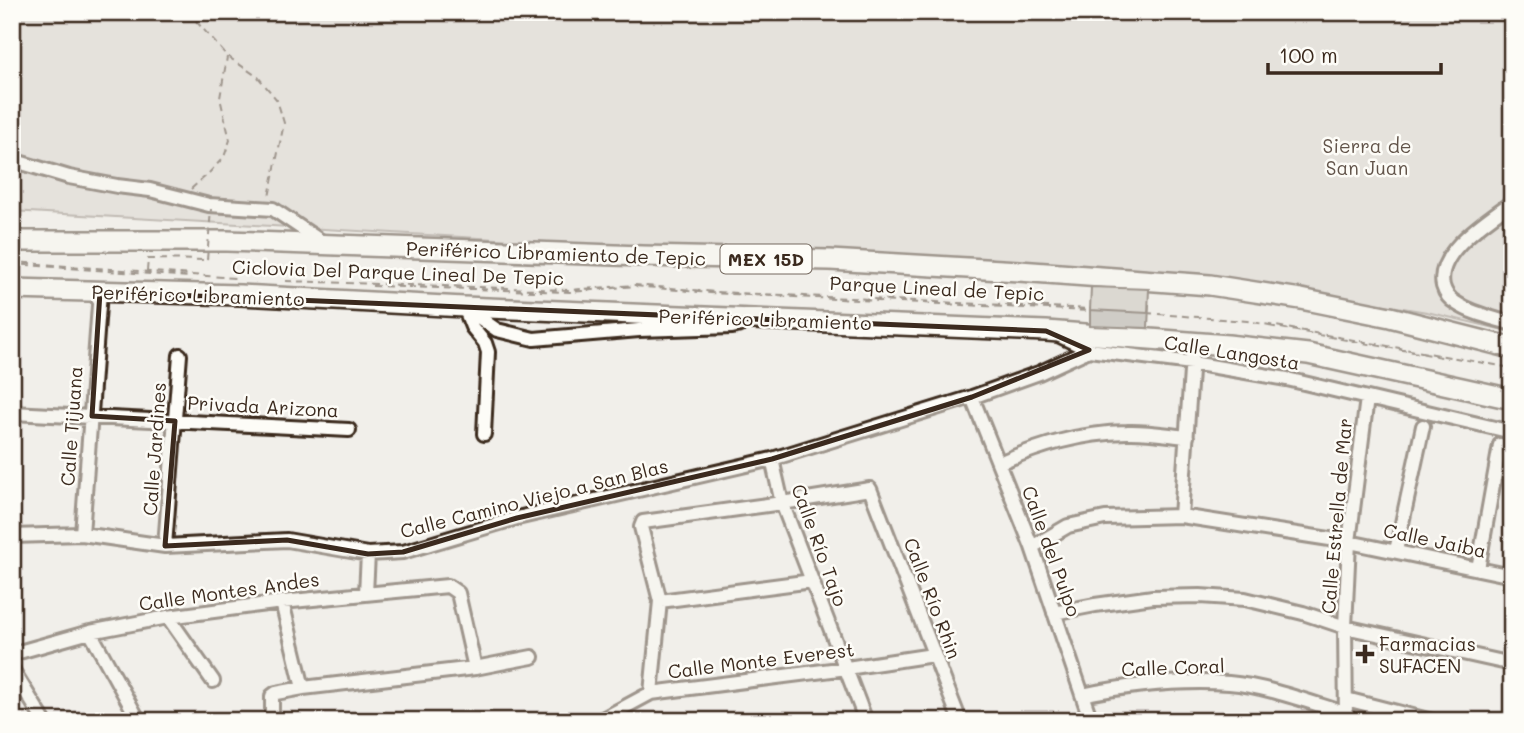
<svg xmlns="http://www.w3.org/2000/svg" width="1524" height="733" viewBox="0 0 1524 733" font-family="Mali,sans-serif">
  <rect width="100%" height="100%" fill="#f1efea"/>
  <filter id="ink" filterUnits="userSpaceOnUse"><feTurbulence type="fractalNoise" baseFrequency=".0143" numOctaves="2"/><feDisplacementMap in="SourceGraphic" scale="14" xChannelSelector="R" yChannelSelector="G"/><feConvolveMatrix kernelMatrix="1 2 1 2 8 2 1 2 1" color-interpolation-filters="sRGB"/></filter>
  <g filter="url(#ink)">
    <path fill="#d7d2cc" stroke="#897e75" stroke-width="2" d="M12 12H1512V332L1427 312 1324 295 858 260 12 211Z"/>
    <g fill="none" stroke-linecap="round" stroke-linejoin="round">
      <g stroke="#3b2a1e" stroke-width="18">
        <path id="minor" d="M12 162 22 163 69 177 117 186 150 190 209 205 273 209 325 244
          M1512 202C1488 220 1435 252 1443 286 1445 293 1449 299 1456 303 1472 314 1494 318 1512 324
          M464 307 472 327 485 343 488 352 484 434
          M467 309 497 330 534 339 639 330 732 327 741 325
          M1060 336 1089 350 1192 363 1287 379 1512 432
          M972 397 1032 547 1091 721
          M12 413 349 430
          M772 459 782 503 866 721
          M999 463C1041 445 1080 433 1127 432 1146 431 1167 435 1187 437
          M1181 516 1193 342
          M82 534 100 292
          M12 536 82 534 165 546 287 540 368 554 403 552 517 518 772 459 972 397 1039 373 1089 350
          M165 546 180 355
          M1032 547 1068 526 1105 518 1181 516 1349 542 1512 576
          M1396 551 1423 426
          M1478 569 1500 445
          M366 593 368 554
          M660 601 812 581
          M282 602 303 688
          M1054 613 1095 605 1153 597 1200 596 1245 599 1303 613 1345 627 1512 664
          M168 617 213 681
          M90 632 139 721
          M12 654 90 632 168 617 282 602 448 586 458 593 475 668
          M12 669 44 721
          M651 693 660 601 641 527 643 522 782 503 870 489 960 721
          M1082 695C1130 685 1181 680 1229 683 1266 686 1309 702 1345 713
          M1346 699 1432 721
          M272 721V696L276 693 303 688 475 668 532 657
          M599 721 651 693 847 668 933 655
          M1346 721 1345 627 1349 542 1367 398"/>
      </g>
      <g stroke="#3b2a1e" stroke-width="24">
        <path id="highway" d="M12 241H227L642 256 830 260 1019 271 1210 285 1301 299 1390 317 1512 348
          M12 289 240 295 464 307 1046 331 1228 345 1308 354 1512 399"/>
      </g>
      <path stroke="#3b2a1e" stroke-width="2" stroke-dasharray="7 5" stroke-linecap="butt" d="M108 12 128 17 168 12
        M188 12 227 56 258 77 277 100 284 123 269 197
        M191 189 208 174 224 157 230 140 220 98 227 57
        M12 262 235 278
        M12 264 191 277
        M286 281 569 290 635 285 716 292 1092 309
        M372 286 571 292 635 286 710 293 1090 311
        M1146 313 1247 321 1512 368
        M1269 326 1447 358"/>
      <use href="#minor" stroke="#fdfcf7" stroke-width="12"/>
      <use href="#highway" stroke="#fdfcf7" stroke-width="19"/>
      <path stroke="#3b2a1e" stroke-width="2" stroke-dasharray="7 5" stroke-linecap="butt" d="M147 271 148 259 207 260 211 209"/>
    </g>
    <path fill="#a6a29b" stroke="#3b2a1e" stroke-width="2" d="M1149 305 1148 328 1090 326V310Z"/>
    <path fill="#c1bcb4" stroke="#3b2a1e" stroke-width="2" d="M1091 287 1149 289 1148 313 1090 310Z"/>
  </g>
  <path d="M0 0H1524V733H0ZM100 292 1046 331 1089 350 972 397 772 459 517 518 403 552 368 554 287 540 165 546 175 421 92 416Z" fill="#f1efea" fill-opacity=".55" fill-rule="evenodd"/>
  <path fill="none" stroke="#3b2a1e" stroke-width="5" stroke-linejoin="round" d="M100 292 1046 331 1089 350 972 397 772 459 517 518 403 552 368 554 287 540 165 546 175 421 92 416Z"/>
  <path fill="#3b2a1e" stroke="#fdfcf7" stroke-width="2.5" d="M1361.5 643.5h7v7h7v7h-7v7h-7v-7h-7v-7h7z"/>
  <g text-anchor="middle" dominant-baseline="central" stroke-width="5" stroke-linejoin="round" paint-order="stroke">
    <rect fill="#fdfcf7" stroke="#75695f" stroke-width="2" x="720.5" y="244.5" width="91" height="29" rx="5"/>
    <g font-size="18" font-weight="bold" fill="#3b2a1e">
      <text x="766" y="259">MEX 15D</text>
    </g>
    <g font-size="19" fill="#62544a" stroke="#fdfcf7">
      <text x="1367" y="145">Sierra de<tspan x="1367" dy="22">San Juan</tspan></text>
    </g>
    <g font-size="19" fill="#3b2a1e" stroke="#fdfcf7">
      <text transform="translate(556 253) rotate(2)">Periférico Libramiento de Tepic</text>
      <text transform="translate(398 272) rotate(2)">Ciclovia Del Parque Lineal De Tepic</text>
      <text transform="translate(937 288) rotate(3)">Parque Lineal de Tepic</text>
      <text transform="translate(198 295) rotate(2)">Periférico Libramiento</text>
      <text transform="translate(765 319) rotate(2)">Periférico Libramiento</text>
      <text transform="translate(1232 352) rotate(9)">Calle Langosta</text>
      <text transform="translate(263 406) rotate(3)">Privada Arizona</text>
      <text transform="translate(71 426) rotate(-86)">Calle Tijuana</text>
      <text transform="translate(154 449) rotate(-86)">Calle Jardines</text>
      <text transform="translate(534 498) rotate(-14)">Calle Camino Viejo a San Blas</text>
      <text transform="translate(1336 516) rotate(-85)">Calle Estrella de Mar</text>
      <text transform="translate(1435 540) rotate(12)">Calle Jaiba</text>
      <text transform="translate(820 545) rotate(70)">Calle Río Tajo</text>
      <text transform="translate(1052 551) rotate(70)">Calle del Pulpo</text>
      <text transform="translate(229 591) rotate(-8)">Calle Montes Andes</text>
      <text transform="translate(933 598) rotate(69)">Calle Río Rhin</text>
      <text transform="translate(761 660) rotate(-7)">Calle Monte Everest</text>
      <text transform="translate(1173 667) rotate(-2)">Calle Coral</text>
    </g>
    <g font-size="19" fill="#3b2a1e" stroke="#fdfcf7" text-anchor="start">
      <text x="1379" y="643">Farmacias<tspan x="1379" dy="22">SUFACEN</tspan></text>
    </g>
  </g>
  <rect width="1524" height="733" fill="none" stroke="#fdfcf7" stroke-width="42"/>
  <rect x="21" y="21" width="1482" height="691" fill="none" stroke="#3b2a1e" stroke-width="2.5" filter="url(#ink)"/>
  <path d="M1268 63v10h173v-10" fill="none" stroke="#3b2a1e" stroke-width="3.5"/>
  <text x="1279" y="63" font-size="21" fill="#3b2a1e" stroke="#fdfcf7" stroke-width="5" paint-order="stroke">100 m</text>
</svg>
